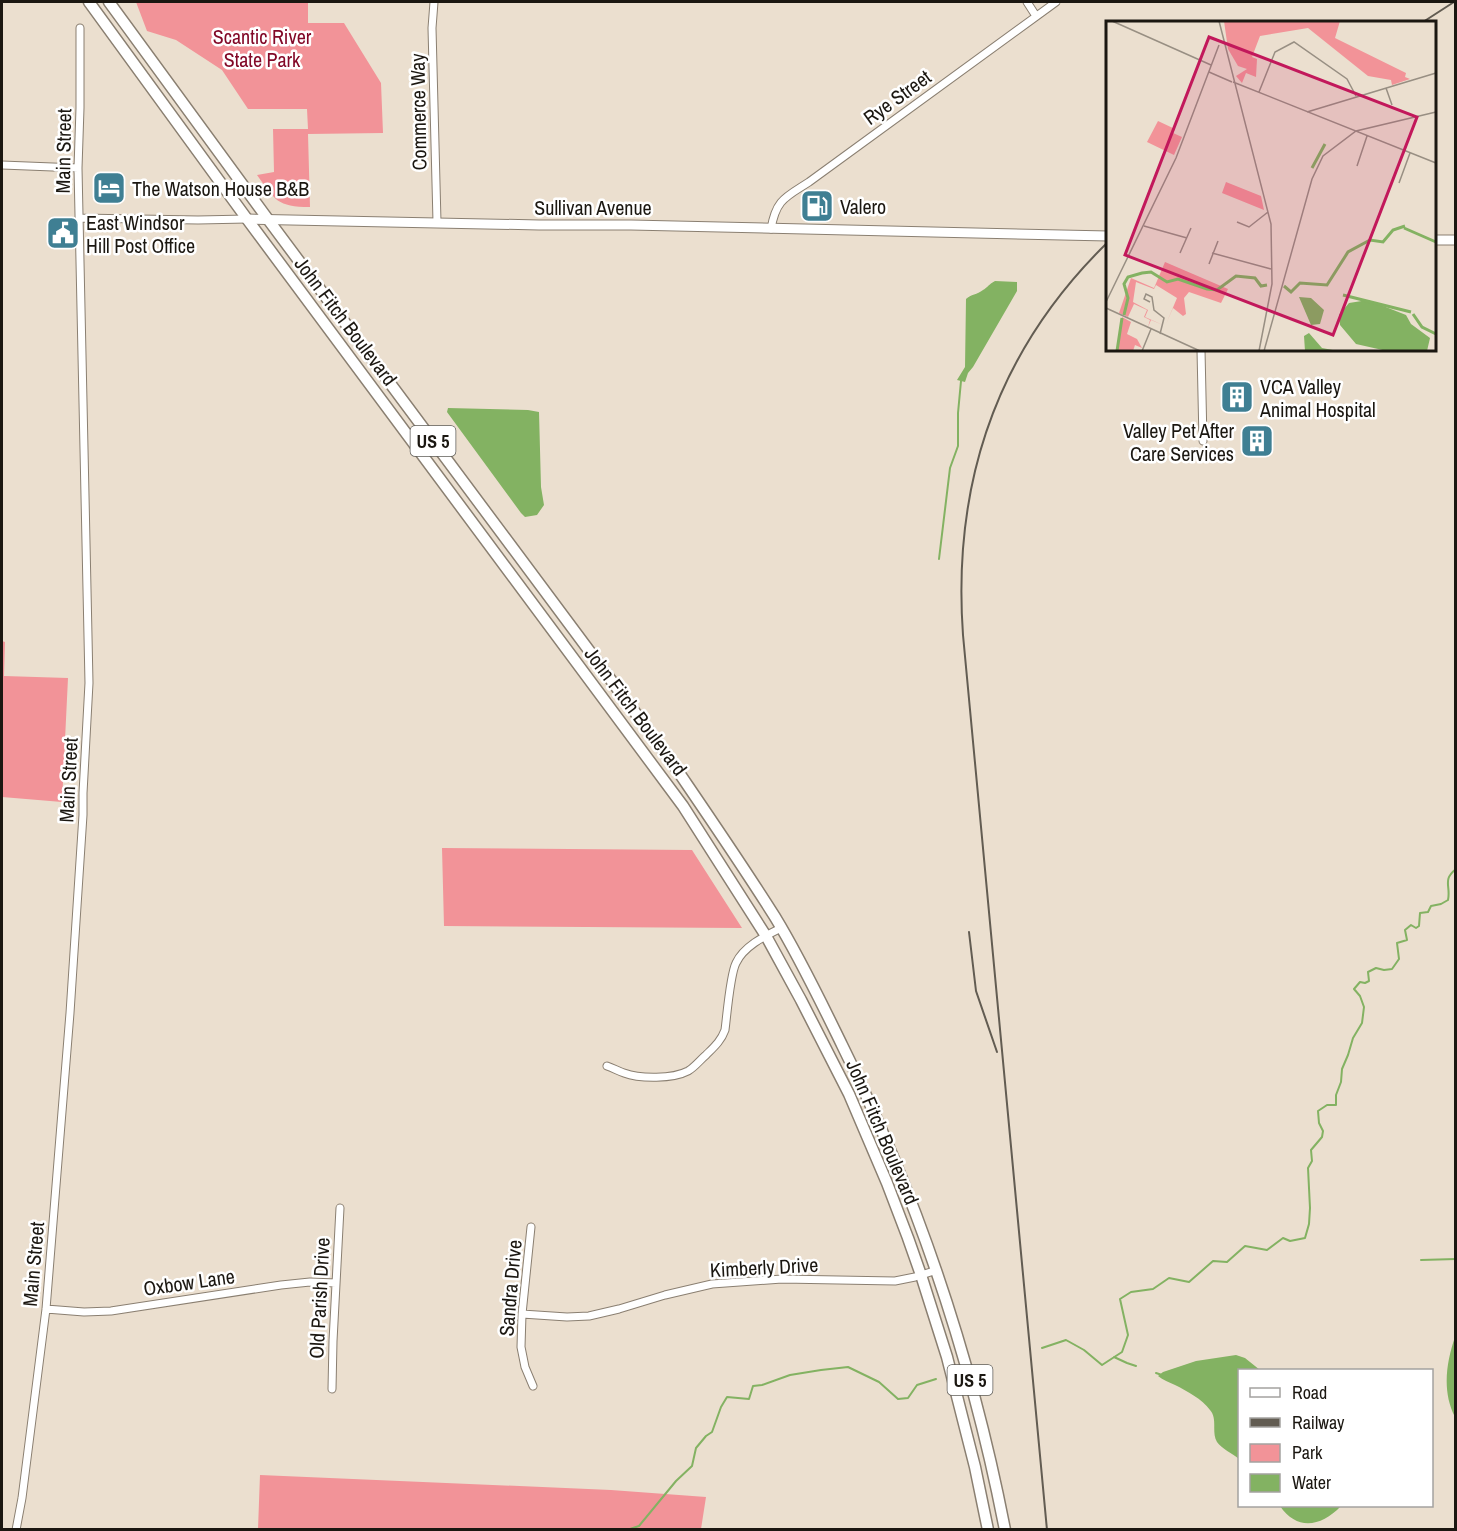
<svg xmlns="http://www.w3.org/2000/svg" width="1457" height="1531" viewBox="0 0 1457 1531" font-family="'Archivo Narrow',sans-serif">
  <rect width="100%" height="100%" fill="#ebdfcf"/>
  <path fill="#f29398" d="M136 2H308V23H344L381 83 383 133 308 134 310 207C277 207 275 200 257 175L274 172 273 129H308L307 109H248L222 70 176 40 147 31Z
    M2 641 5 642 4 676 68 678 62 802 2 797Z
    M442 848 692 850 742 928 444 926Z
    M260 1475 611 1490 706 1497 701 1529H258Z"/>
  <path fill="#83b262" d="M995 281 1017 282V291L973 367 968 373 965 382 957 380 965 367 966 299C971 294 977 295 983 290 988 287 989 284 995 281Z
    M448 408 528 410 539 412 541 487 544 505 537 515 525 517 521 513 447 412Z
    M1455 1337 1456 1417H1455C1442 1392 1446 1363 1455 1337Z
    M1236 1355 1245 1358 1260 1370H1240L1239 1459C1233 1454 1221 1448 1217 1442 1211 1432 1218 1419 1210 1410 1202 1399 1187 1391 1175 1385 1169 1382 1163 1380 1158 1376L1163 1372 1196 1361Z
    M1280 1506H1341C1321 1527 1297 1531 1280 1506Z"/>
  <g fill="none" stroke-linecap="round" stroke-linejoin="round">
    <path stroke="#83b262" stroke-width="2" d="M939 559 950 468 958 446V413L961 381
      M1421 1260 1456 1259
      M1042 1348 1066 1340 1084 1350 1102 1365 1122 1352 1128 1335 1120 1299 1131 1292 1153 1289 1169 1278 1189 1282 1213 1261 1227 1262 1245 1246 1267 1250 1283 1238 1290 1241 1305 1238 1309 1224 1310 1208 1308 1168 1312 1161 1311 1150 1322 1137 1323 1131 1319 1123 1318 1111 1327 1105H1336V1095L1341 1082 1342 1069 1348 1055 1353 1038 1362 1023 1364 1007 1360 996 1354 989 1360 982 1365 983 1369 981 1368 972 1376 968 1384 970 1392 969 1399 959 1397 943 1407 940 1405 930 1411 925 1416 928 1419 926 1420 913 1428 912 1431 906 1441 904 1448 900C1451 886 1442 880 1456 869
      M1114 1357 1127 1363 1136 1366
      M1156 1373 1162 1375
      M627 1530 639 1526 676 1481 692 1466 696 1448 706 1436 712 1432 721 1407 727 1397 749 1399 753 1386 762 1385 790 1375 821 1370 848 1367 879 1382 898 1399 908 1398 917 1385 936 1379"/>
    <g stroke="#8a7f71" stroke-width="9">
      <path id="minor" d="M434 2 432 28 437 222
        M1027 2 1036 16
        M2 165 78 168
        M79 218 198 220 247 219
        M771 229C776 199 786 197 809 182L1056 2
        M1201 350 1203 441
        M607 1066C613 1068 618 1071 624 1073 640 1079 673 1079 688 1071 695 1067 700 1060 706 1055 714 1047 721 1041 725 1030 727 1015 730 975 736 963 744 946 765 936 781 928
        M531 1227 522 1314 521 1347 525 1367 533 1386
        M46 1309 84 1312 111 1311 281 1285 310 1282 336 1283
        M522 1314 567 1317 589 1316 619 1309 665 1295 712 1284 782 1279 895 1281 915 1277 937 1270
        M332 1389 333 1341 340 1208
        M16 1530 22 1498 46 1309 70 1013 83 815V793L89 683 78 168 80 108V28"/>
    </g>
    <g stroke="#8a7f71" stroke-width="11">
      <path id="major" d="M247 219 539 225H631L1108 236
        M1434 240H1456"/>
    </g>
    <g stroke="#8a7f71" stroke-width="13">
      <path id="highway" d="M89 2 247 219 683 806 766 936 801 1000 849 1094 887 1183 908 1238 921 1275 947 1357 975 1467 988 1530
        M109 2 267 218 669 758C705 811 741 863 775 917 800 958 821 1002 842 1045 919 1200 972 1360 1005 1530"/>
    </g>
    <use href="#minor" stroke="#fff" stroke-width="7"/>
    <use href="#major" stroke="#fff" stroke-width="9"/>
    <use href="#highway" stroke="#fff" stroke-width="10"/>
    <path stroke="#625c52" stroke-width="2" d="M1423 22 1454 2
      M969 932 976 991 997 1052
      M1047 1530 963 635C952 482 997 350 1108 242"/>
  </g>
  <defs>
    <g id="hotel-square" transform="scale(1.725)"><rect x="-9" y="-9" width="18" height="18" rx="4" fill="#3f7f93" stroke="#fff"/><path d="M-6-4.5h1.5V1H6V5H4.5V3h-9V5H-6ZM-4 0a1.8 1.8 0 1 1 3.6 0ZM.5 0V-2.5h3Q6-2.5 6 0Z" fill="#fff"/></g>
    <g id="fuel-square" transform="scale(1.725)"><rect x="-9" y="-9" width="18" height="18" rx="4" fill="#3f7f93" stroke="#fff"/><path d="M-5.5-6h7V0h2V4h1.3V-2.5L3-4.5l.8-.8L6-3V5H2.5V1h-1V6h-7ZM-4.2-4.7v3.2H.2V-4.7Z" fill="#fff"/></g>
    <g id="civic-square" transform="scale(1.725)"><rect x="-9" y="-9" width="18" height="18" rx="4" fill="#3f7f93" stroke="#fff"/><path d="M-.6-6.5H3V-4.5H.6V-3L4-1V1h2V6H-6V1h2V-1L-.6-3ZM-1.2 2.5V6h2.4V2.5Z" fill="#fff"/></g>
    <g id="building-square" transform="scale(1.725)"><rect x="-9" y="-9" width="18" height="18" rx="4" fill="#3f7f93" stroke="#fff"/><path d="M-4-6H4V6H1V3H-1V6H-4ZM-2.5-4.3h1.7v1.8h-1.7ZM.8-4.3h1.7v1.8H.8ZM-2.5-1h1.7V.8h-1.7ZM.8-1h1.7V.8H.8Z" fill="#fff"/></g>
  </defs>
  <g fill-rule="evenodd">
    <use href="#hotel-square" x="109" y="188"/>
    <use href="#fuel-square" x="817" y="206"/>
    <use href="#civic-square" x="63" y="233"/>
    <use href="#building-square" x="1237" y="397"/>
    <use href="#building-square" x="1257" y="441"/>
  </g>
  <g text-anchor="middle" dominant-baseline="central" stroke-width="5" stroke-linejoin="round" paint-order="stroke">
    <g fill="#fff" stroke="#5f5d58" stroke-width="1.5">
      <rect x="410.5" y="426" width="45" height="30" rx="4.5"/>
      <rect x="947.5" y="1365" width="45" height="30" rx="4.5"/>
    </g>
    <g font-size="18" font-weight="bold" fill="#1b1711">
      <text x="433" y="441">US 5</text>
      <text x="970" y="1380">US 5</text>
    </g>
    <g font-size="20" fill="#820827" stroke="#fff">
      <text x="262" y="36">Scantic River<tspan x="262" dy="23">State Park</tspan></text>
    </g>
    <g font-size="20" fill="#1b1711" stroke="#fff">
      <text transform="translate(897 97) rotate(-36)">Rye Street</text>
      <text transform="translate(418 112) rotate(-91)">Commerce Way</text>
      <text transform="translate(63 151) rotate(-89)">Main Street</text>
      <text x="593" y="207">Sullivan Avenue</text>
      <text transform="translate(346 321) rotate(53)">John Fitch Boulevard</text>
      <text transform="translate(636 711) rotate(53)">John Fitch Boulevard</text>
      <text transform="translate(68 780) rotate(-87)">Main Street</text>
      <text transform="translate(883 1132) rotate(67)">John Fitch Boulevard</text>
      <text transform="translate(33 1264) rotate(-85)">Main Street</text>
      <text transform="translate(764 1267) rotate(-3)">Kimberly Drive</text>
      <text transform="translate(189 1282) rotate(-8)">Oxbow Lane</text>
      <text transform="translate(510 1288) rotate(-85)">Sandra Drive</text>
      <text transform="translate(319 1298) rotate(-87)">Old Parish Drive</text>
    </g>
    <g font-size="20" fill="#1b1711" stroke="#fff" text-anchor="start">
      <text x="132" y="188">The Watson House B&amp;B</text>
      <text x="840" y="206">Valero</text>
      <text x="86" y="222">East Windsor<tspan x="86" dy="23">Hill Post Office</tspan></text>
      <text x="1260" y="386">VCA Valley<tspan x="1260" dy="23">Animal Hospital</tspan></text>
      <text x="1234" y="430" text-anchor="end">Valley Pet After<tspan x="1234" dy="23">Care Services</tspan></text>
    </g>
  </g>
  <g transform="translate(1106 21)">
    <rect width="330" height="330" fill="#ebdfcf"/>
    <path d="M118 0H234L229 17 300 52 299 56 304 58 286 64 285 59 262 55 202 7 154 15 146 36 151 38 150 56 140 52 136 62 130 55 141 48 132 45 122 28ZM52 100 69 108 67 112 76 116 68 134 41 121ZM120 161 155 175 158 189 116 172ZM59 241 122 268 115 282 83 271 78 277 80 293 77 295 67 287 60 303 71 277 50 264 48 268 30 261 27 281 42 289 39 296 57 304 45 299 42 306 44 299 38 296 41 289 28 283 22 296 13 292 25 257 48 267ZM16 296 25 301 21 313 31 318 36 327 29 324 27 330H11Z" fill="#f29398"/>
    <path d="M193 276 205 277 218 289 214 303 205 304ZM262 279 300 294 305 303 324 317 321 330H281L250 323 234 304 233 294 243 282ZM203 312 216 327 232 330H199L198 315Z" fill="#83b262"/>
    <path fill="none" stroke="#83b262" stroke-width="3" d="M206 147 219 123M298 207 330 221M178 265 185 271 194 262 221 264 242 231 264 219 277 221 287 209 299 205M237 274 305 291M307 293 316 306 330 313M18 294 22 277 18 263 22 256 36 252 45 251 61 261 72 258 101 268 111 269 130 255 149 257 155 265 161 264M11 330 16 297"/>
    <path fill="none" stroke="#988f83" stroke-width="1.5" d="M6 0 105 44M113 0 165 203 166 263 153 330M103 51 126 61M127 61 330 142M280 67 286 84M153 71 169 31 188 21 241 58 250 75M201 91 330 52M251 145 261 115M293 162 304 132M131 201 143 206 162 191M38 205 81 217M74 232 85 207M106 232 165 248M103 243 112 220M0 281 70 137 113 24M44 281 38 278 40 273 46 276 48 289 58 297 54 313M0 287 94 330M36 330 45 308M158 330 206 158 217 135 250 110 330 91"/>
    <path fill="#c2185b" fill-opacity="0.15" stroke="#c2185b" stroke-width="3" d="M103 16 311 96 227 314 19 234Z"/>
    <rect width="330" height="330" fill="none" stroke="#1b1711" stroke-width="3"/>
  </g>
  <rect width="1457" height="1531" fill="none" stroke="#1b1711" stroke-width="6"/>
  <rect x="1238" y="1369" width="195" height="138" fill="#ffffff" stroke="#a4a2a0" stroke-width="1.5"/>
  <rect x="1250" y="1388" width="30" height="9" fill="#ffffff" stroke="#a4a2a0" stroke-width="1.5"/>
  <text x="1292" y="1399" font-size="18" fill="#1b1711">Road</text>
  <rect x="1250" y="1418" width="30" height="9" fill="#625c52" stroke="#a4a2a0" stroke-width="1.5"/>
  <text x="1292" y="1429" font-size="18" fill="#1b1711">Railway</text>
  <rect x="1250" y="1444" width="30" height="18" fill="#f29398" stroke="#a4a2a0" stroke-width="1.5"/>
  <text x="1292" y="1459" font-size="18" fill="#1b1711">Park</text>
  <rect x="1250" y="1474" width="30" height="18" fill="#83b262" stroke="#a4a2a0" stroke-width="1.5"/>
  <text x="1292" y="1489" font-size="18" fill="#1b1711">Water</text>
</svg>
